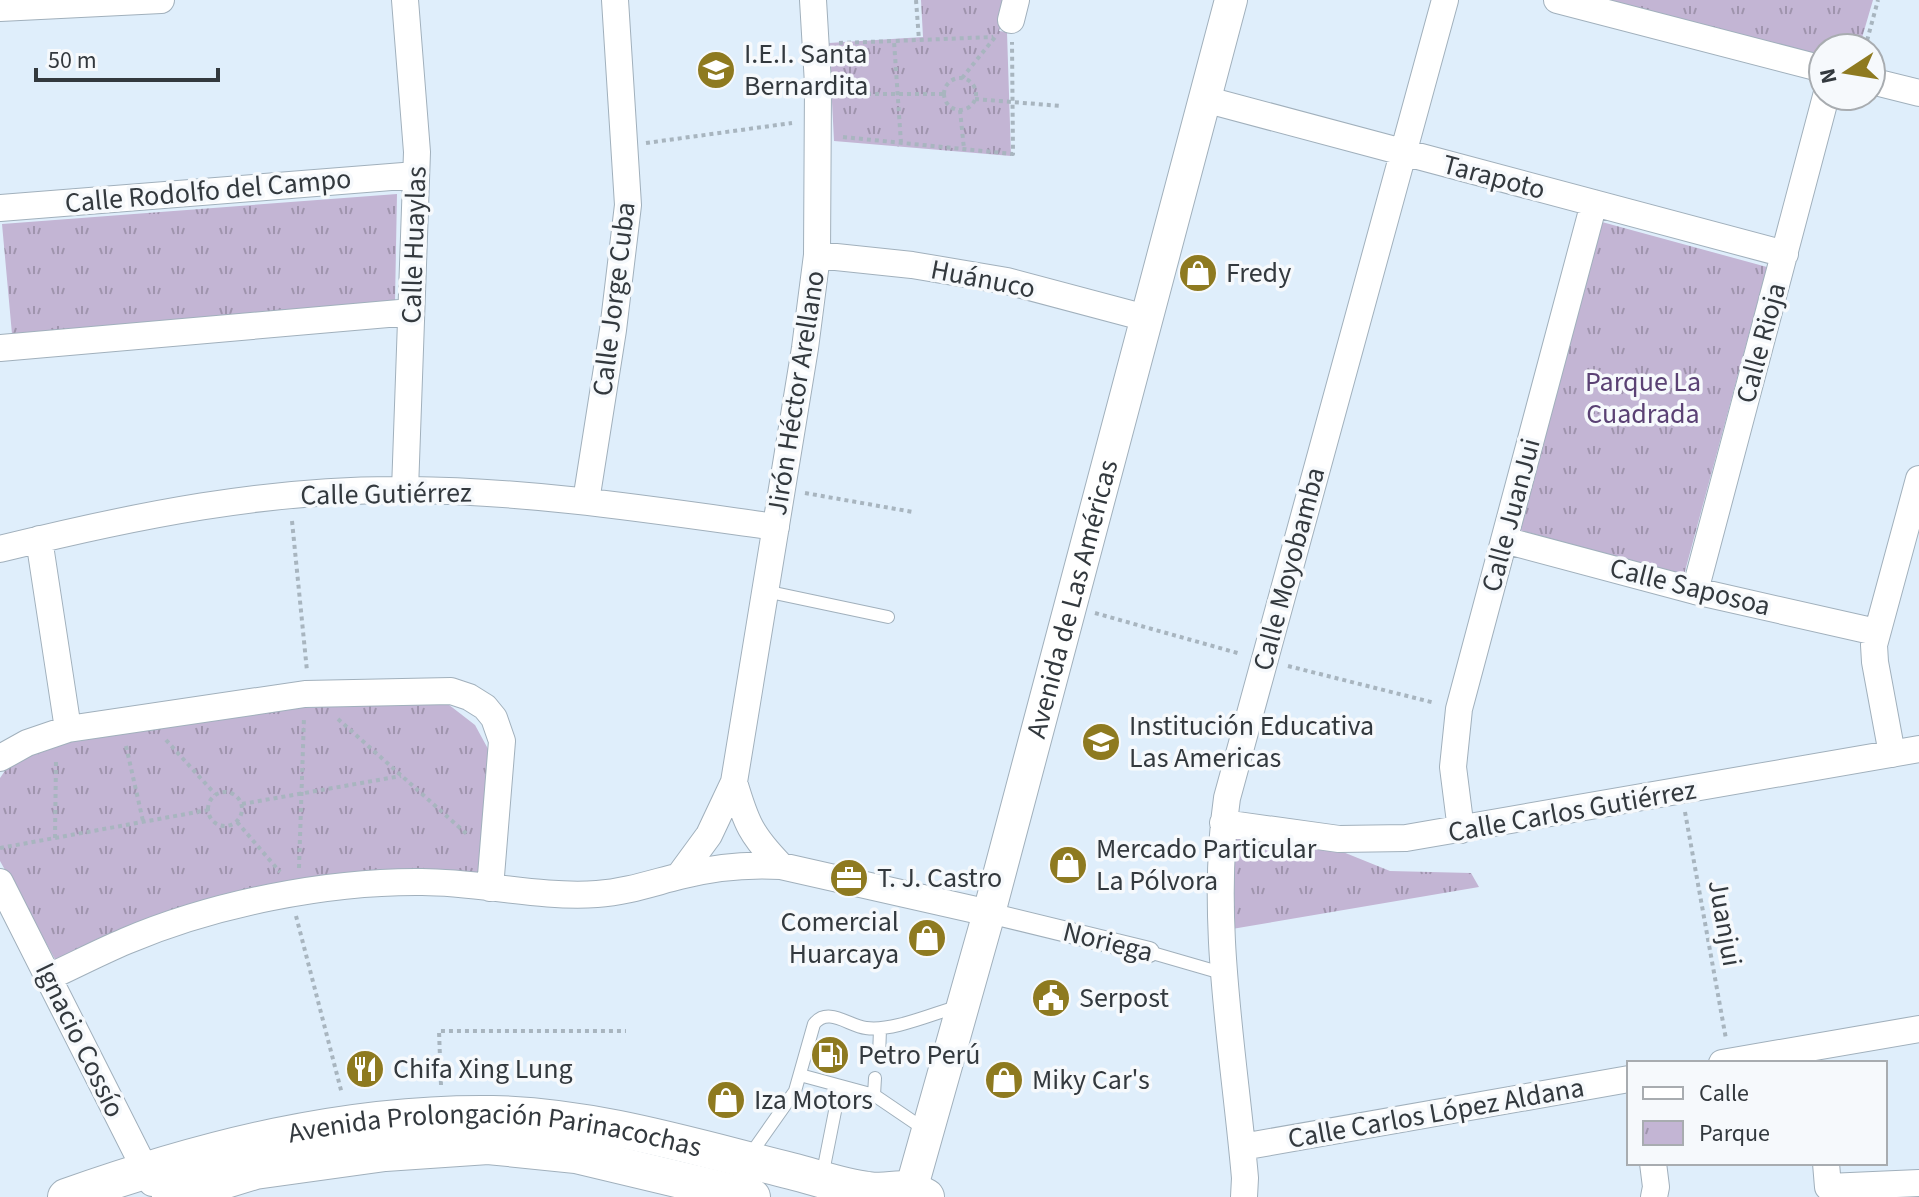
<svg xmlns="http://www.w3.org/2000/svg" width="1919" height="1197" viewBox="0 0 1919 1197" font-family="'Source Sans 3',sans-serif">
  <defs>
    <pattern id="park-tufts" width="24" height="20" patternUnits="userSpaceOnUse" patternTransform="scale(2)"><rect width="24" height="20" fill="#c3b5d4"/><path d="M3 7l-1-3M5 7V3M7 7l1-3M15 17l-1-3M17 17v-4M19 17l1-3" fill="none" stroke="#9f94ad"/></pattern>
  </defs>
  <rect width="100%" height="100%" fill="#dfeefb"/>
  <path fill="url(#park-tufts)" d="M921 0H1007L999 31 1007 32 1011 156 834 141 829 43 923 37Z
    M1592 0H1873L1859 48H1823V57Z
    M397 194 395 302 12 334 2 224Z
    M1602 222 1767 267 1684 575 1519 530Z
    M444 701 475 725 493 758 479 877 387 873 56 961 0 861V778L11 762 75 736 301 708Z
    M1233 830 1343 852 1390 871 1471 873 1479 887 1232 929Z"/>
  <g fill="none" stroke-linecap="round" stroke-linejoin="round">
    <g stroke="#a1b0bc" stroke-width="14">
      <path id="service" d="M765 591 888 617
        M1149 952 1225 974
        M879 1057 880 1029
        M800 1075 874 1095 927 1131
        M874 1095 875 1078
        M750 1155 795 1091 814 1024C828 1006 849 1026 866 1028 892 1032 934 1013 960 1006
        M822 1177 840 1086"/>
    </g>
    <g stroke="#a1b0bc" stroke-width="22">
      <path id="pedestrian" d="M989 913 1149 952"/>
    </g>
    <g stroke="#a1b0bc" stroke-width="28">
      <path id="minor" d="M405 0 417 152 405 490
        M1557 0 1823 69
        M0 8 161 0
        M1011 20 1016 0
        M1871 81 1919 93
        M1204 99 1785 254
        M0 208 416 175
        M817 255 912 265 1007 281 1146 318
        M0 348 411 312
        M586 501 613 330 628 205 615 0
        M39 539 68 729
        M1504 540 1695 591 1876 632
        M0 549C133 516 270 488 408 490 532 491 653 510 776 527
        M1695 591 1826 96
        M1892 754 1875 662 1874 645 1919 479
        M0 758 27 743 68 729 305 694 451 691 469 697 485 707 494 718 502 741 490 888
        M734 782C746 823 751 835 781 866
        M1223 823 1339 839 1406 838 1919 749
        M1461 830 1453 767 1459 709 1594 203
        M679 876 709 835 734 782 805 348 817 255 818 84 813 0
        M0 882 152 1183
        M49 977C75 965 100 952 126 941 213 904 327 881 422 882 480 882 538 898 597 894 626 892 652 883 680 876 714 867 746 864 781 866L989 913
        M1722 1063 1919 1029
        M1242 1147 1629 1079
        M1653 1163 1656 1187 1654 1197
        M1826 1163 1828 1187 1919 1183
        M1244 1197 1245 1178C1234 1052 1209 923 1227 798L1445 0"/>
    </g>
    <g stroke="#a1b0bc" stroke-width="34">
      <g id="tertiary">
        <path id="s1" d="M909 1197 989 913 1231 0"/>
      </g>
    </g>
    <g stroke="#a1b0bc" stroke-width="38">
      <g id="secondary">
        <path id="s2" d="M66 1197C204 1148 346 1112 493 1114 594 1116 694 1147 791 1171 816 1177 842 1187 868 1190 894 1194 900 1182 926 1197"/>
        <path d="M170 1197 255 1171 385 1153 488 1146 576 1155 752 1197"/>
      </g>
    </g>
    <path stroke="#a8b5bf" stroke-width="4" stroke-dasharray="4 4" stroke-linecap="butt" d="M916 0 919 40
      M839 43 894 41
      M1865 48 1878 0
      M962 78 996 36
      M944 94a16 16 0 1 1 32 0a16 16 0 1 1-32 0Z
      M843 94H944
      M975 99 1061 106
      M960 110 964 149
      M843 137 1013 154 1012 42
      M646 143 792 123
      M901 143 894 41 993 37
      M805 493 913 512
      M292 521 307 671
      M1095 613 1241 654
      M1288 666 1435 703
      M338 719 469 836
      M166 740 215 794
      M126 746 143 821
      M208 809a17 17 0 1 1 34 0a17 17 0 1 1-34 0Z
      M242 804 401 776
      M1685 812 1726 1039
      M237 822 280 872
      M55 838 56 760
      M0 848 208 810
      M299 868 304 717
      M296 916 342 1094
      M441 1085 439 1031H626"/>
    <use href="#service" stroke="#fff" stroke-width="12"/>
    <use href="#pedestrian" stroke="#fff" stroke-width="20"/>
    <use href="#minor" stroke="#fff" stroke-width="26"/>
    <use href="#tertiary" stroke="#fff" stroke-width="32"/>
    <use href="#secondary" stroke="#fff" stroke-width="36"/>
  </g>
  <defs>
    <g id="school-disc" transform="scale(2)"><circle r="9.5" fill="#8e7a20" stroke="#f6f9fc"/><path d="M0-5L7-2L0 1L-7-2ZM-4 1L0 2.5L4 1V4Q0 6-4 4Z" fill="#fff"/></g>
    <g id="shop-disc" transform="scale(2)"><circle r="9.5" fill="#8e7a20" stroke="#f6f9fc"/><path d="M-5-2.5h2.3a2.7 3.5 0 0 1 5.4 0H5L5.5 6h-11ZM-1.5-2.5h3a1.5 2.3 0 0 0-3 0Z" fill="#fff"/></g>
    <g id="office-disc" transform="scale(2)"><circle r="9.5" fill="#8e7a20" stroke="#f6f9fc"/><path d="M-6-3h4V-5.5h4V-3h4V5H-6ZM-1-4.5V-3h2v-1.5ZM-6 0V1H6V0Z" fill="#fff"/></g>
    <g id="civic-disc" transform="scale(2)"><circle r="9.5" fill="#8e7a20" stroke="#f6f9fc"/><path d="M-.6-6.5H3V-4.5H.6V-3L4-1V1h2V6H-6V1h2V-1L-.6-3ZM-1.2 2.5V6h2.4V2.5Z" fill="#fff"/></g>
    <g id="fuel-disc" transform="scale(2)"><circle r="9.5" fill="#8e7a20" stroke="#f6f9fc"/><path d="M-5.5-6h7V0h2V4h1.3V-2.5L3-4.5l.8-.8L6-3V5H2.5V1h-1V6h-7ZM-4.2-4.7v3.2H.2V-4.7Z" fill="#fff"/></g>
    <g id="restaurant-disc" transform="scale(2)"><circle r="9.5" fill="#8e7a20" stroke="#f6f9fc"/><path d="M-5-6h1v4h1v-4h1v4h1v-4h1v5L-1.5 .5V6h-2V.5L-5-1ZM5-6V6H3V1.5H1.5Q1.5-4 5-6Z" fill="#fff"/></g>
  </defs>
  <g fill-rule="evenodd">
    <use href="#school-disc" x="716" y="70"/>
    <use href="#shop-disc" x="1198" y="273"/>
    <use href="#school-disc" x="1101" y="742"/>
    <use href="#shop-disc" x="1068" y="865"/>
    <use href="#office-disc" x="849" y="878"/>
    <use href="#shop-disc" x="927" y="938"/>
    <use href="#civic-disc" x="1051" y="998"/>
    <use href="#fuel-disc" x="830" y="1055"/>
    <use href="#restaurant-disc" x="365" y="1069"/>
    <use href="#shop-disc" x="1004" y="1080"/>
    <use href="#shop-disc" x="726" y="1100"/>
  </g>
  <g text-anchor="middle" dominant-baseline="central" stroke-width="7" stroke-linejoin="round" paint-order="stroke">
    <g font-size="28" fill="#33393e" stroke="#f6f9fc" text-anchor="start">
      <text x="744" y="54">I.E.I. Santa<tspan x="744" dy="32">Bernardita</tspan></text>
      <text x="1226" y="273">Fredy</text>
      <text x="1129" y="726">Institución Educativa<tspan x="1129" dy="32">Las Americas</tspan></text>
      <text x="1096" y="849">Mercado Particular<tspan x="1096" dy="32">La Pólvora</tspan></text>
      <text x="877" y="878">T. J. Castro</text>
      <text x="899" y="922" text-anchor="end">Comercial<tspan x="899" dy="32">Huarcaya</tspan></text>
      <text x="1079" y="998">Serpost</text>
      <text x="858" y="1055">Petro Perú</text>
      <text x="393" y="1069">Chifa Xing Lung</text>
      <text x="1032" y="1080">Miky Car's</text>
      <text x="754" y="1100">Iza Motors</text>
    </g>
    <g font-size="28" fill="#33393e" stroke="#f6f9fc">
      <text transform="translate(1494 177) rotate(15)">Tarapoto</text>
      <text transform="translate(208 191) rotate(-5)">Calle Rodolfo del Campo</text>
      <text transform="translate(414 245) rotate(-88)">Calle Huaylas</text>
      <text transform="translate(983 279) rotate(11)">Huánuco</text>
      <text transform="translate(614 299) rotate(-83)">Calle Jorge Cuba</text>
      <text transform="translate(1761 343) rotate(-75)">Calle Rioja</text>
      <text transform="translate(796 393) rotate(-81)">Jirón Héctor Arellano</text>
      <text transform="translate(386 494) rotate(-1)">Calle Gutiérrez</text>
      <text transform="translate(1511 515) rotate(-75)">Calle JuanJui</text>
      <text transform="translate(1289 569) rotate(-75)">Calle Moyobamba</text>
      <text transform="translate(1690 587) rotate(14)">Calle Saposoa</text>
      <text stroke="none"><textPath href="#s1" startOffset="620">Avenida de Las Américas</textPath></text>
      <text transform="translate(1572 811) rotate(-10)">Calle Carlos Gutiérrez</text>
      <text transform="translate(1725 923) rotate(80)">Juanjui</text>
      <text transform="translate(1108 942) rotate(14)">Noriega</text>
      <text transform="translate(80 1040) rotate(64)">Ignacio Cossío</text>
      <text transform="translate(1436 1113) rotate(-10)">Calle Carlos López Aldana</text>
      <text stroke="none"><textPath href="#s2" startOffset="440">Avenida Prolongación Parinacochas</textPath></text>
    </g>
    <g font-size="28" fill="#5a4174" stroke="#f6f9fc">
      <text x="1643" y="382">Parque La<tspan x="1643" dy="32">Cuadrada</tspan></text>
    </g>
  </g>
  <rect x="1627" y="1061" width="260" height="104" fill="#f6f9fc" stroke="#a8acb0" stroke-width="2"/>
  <rect x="1643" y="1087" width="40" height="12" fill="#ffffff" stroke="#a8acb0" stroke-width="2"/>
  <text x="1699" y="1101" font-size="24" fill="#33393e">Calle</text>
  <rect x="1643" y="1121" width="40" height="24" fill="url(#park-tufts)" stroke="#a8acb0" stroke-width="2"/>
  <text x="1699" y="1141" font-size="24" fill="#33393e">Parque</text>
  <g transform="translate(1847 72) rotate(258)"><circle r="38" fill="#f6f9fc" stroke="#a8acb0" stroke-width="2"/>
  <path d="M0-6L14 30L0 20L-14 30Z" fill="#8e7a20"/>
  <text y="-12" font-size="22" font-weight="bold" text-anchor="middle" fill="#33393e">N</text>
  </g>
  <path d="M36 68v12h182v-12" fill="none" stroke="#33393e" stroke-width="4"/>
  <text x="48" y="68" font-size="24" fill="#33393e" stroke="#f6f9fc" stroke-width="6" paint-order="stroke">50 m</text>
</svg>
